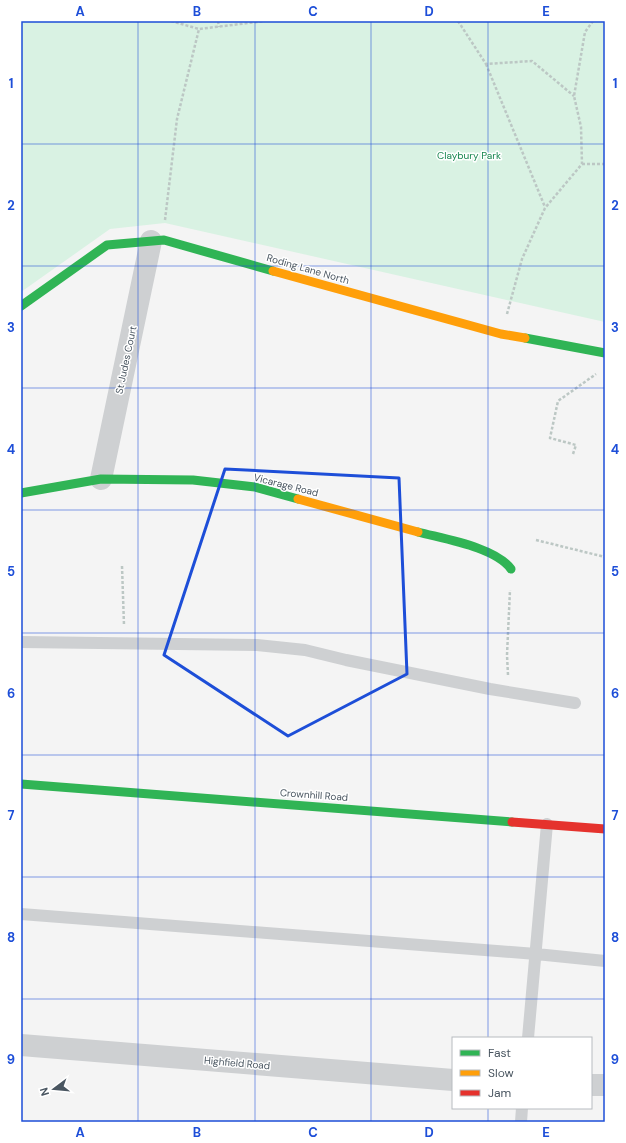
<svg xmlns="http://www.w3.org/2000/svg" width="626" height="1143" viewBox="0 0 626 1143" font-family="'DM Sans',sans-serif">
  <rect width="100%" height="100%" fill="#f4f4f4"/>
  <path fill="#d9f2e3" d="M21 21H605V322L165 223 110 229 21 292Z"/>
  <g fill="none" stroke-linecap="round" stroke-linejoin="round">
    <path stroke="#bcc7c4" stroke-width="2.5" stroke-dasharray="3 2" stroke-linecap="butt" d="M171 21 199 29 265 21
      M218 21 219 27
      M458 21 486 64 532 61 574 96
      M486 64 545 207
      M582 164H605
      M165 220 177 119 199 29
      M507 314 522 259 545 208 582 164 581 127 574 96 585 32 593 21
      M573 454 576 445 550 438 558 401 596 374
      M536 540 605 557
      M122 566 124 625
      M508 675 507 655 510 590"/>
    <path stroke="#ced0d2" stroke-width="12" d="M21 642 257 645 305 650 346 660 490 689 575 703
      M21 914 536 954 605 961
      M528 1038 547 824
      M521 1122 522 1108"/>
    <path stroke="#ced0d2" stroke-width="22" d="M101 479 151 241
      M21 1045 453 1080
      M591 1085H605"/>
    <path stroke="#30b455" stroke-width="9" d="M21 306 107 245 164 240 273 271
      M525 338 605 353
      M21 493 101 479 193 480 255 487 298 499
      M418 532C444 539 495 547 511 569
      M21 784 512 822"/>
    <path stroke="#ff9f0a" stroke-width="9" d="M273 271 501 334 525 338
      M298 499 418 532"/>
    <path stroke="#e5322d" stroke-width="9" d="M512 822 605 829"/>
  </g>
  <path fill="none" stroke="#1d4ed8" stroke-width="3" stroke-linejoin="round" d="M225 469 399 478 407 674 288 736 164 655Z"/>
  <path fill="none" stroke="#1d4ed8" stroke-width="1" stroke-opacity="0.55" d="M138 21V1122M255 21V1122M371 21V1122M488 21V1038M21 144H605M21 266H605M21 388H605M21 510H605M21 633H605M21 755H605M21 877H605M21 999H605M488 1108V1122"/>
  <g text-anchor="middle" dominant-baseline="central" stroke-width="3" stroke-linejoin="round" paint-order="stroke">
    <g font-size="10" fill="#17864f" stroke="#fff">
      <text x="469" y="155">Claybury Park</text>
    </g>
    <g font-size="10" fill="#4a5661" stroke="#fff">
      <text transform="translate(308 269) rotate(16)">Roding Lane North</text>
      <text transform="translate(126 360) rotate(-78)">St Judes Court</text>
      <text transform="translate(286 485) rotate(14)">Vicarage Road</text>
      <text transform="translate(314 795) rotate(4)">Crownhill Road</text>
      <text transform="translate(237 1063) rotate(5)">Highfield Road</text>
    </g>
  </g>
  <rect width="626" height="1143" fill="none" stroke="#ffffff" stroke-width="44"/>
  <rect x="452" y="1037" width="140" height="72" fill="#ffffff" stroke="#b7bbc0"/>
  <rect x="460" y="1050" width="20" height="6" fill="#30b455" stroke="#b7bbc0"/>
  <text x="488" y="1057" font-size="12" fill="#4a5661">Fast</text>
  <rect x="460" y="1070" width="20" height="6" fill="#ff9f0a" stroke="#b7bbc0"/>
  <text x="488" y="1077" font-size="12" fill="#4a5661">Slow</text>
  <rect x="460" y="1090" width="20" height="6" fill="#e5322d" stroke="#b7bbc0"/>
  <text x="488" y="1097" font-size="12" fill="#4a5661">Jam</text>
  <g transform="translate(54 1089) rotate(254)" stroke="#ffffff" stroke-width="3" paint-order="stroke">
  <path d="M0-3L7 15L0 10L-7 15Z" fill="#4a5661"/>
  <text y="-6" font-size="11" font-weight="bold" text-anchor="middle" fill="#4a5661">N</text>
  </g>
  <rect x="22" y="22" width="582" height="1099" fill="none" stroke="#1d4ed8" stroke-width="1.5"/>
  <g font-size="13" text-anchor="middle" font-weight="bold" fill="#1d4ed8">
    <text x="80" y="16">A</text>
    <text x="197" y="16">B</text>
    <text x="313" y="16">C</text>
    <text x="429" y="16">D</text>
    <text x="546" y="16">E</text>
    <text x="11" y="88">1</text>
    <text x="615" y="88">1</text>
    <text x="11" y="210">2</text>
    <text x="615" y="210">2</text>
    <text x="11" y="332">3</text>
    <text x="615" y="332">3</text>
    <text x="11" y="454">4</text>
    <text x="615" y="454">4</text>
    <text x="11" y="576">5</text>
    <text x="615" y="576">5</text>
    <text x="11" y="698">6</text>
    <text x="615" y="698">6</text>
    <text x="11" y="820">7</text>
    <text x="615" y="820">7</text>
    <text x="11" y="942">8</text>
    <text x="615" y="942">8</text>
    <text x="11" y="1064">9</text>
    <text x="615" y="1064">9</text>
    <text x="80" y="1137">A</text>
    <text x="197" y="1137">B</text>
    <text x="313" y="1137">C</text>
    <text x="429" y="1137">D</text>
    <text x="546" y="1137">E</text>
  </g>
</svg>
